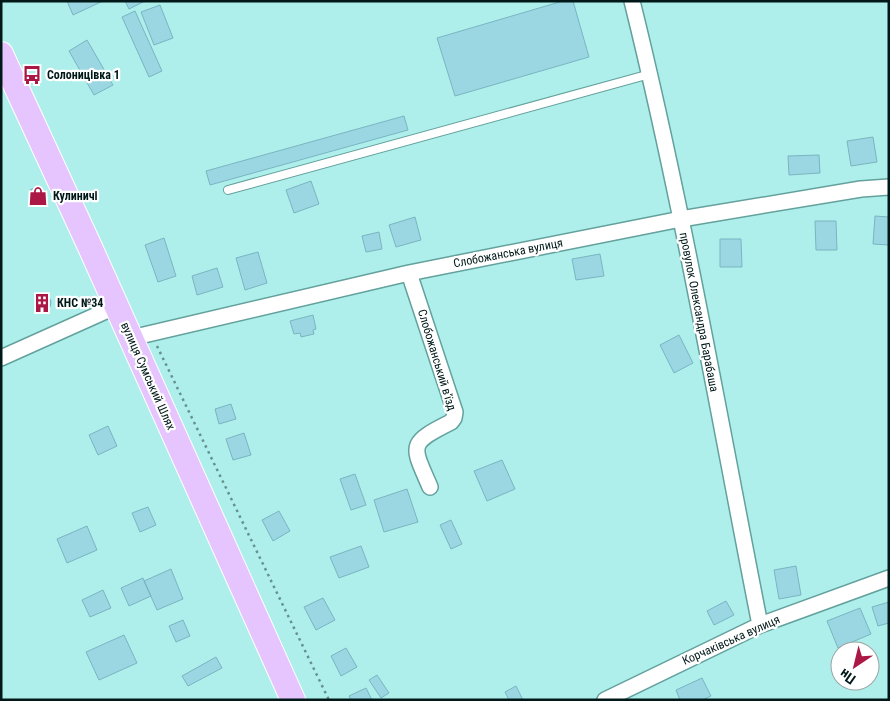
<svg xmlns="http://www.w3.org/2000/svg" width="890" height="701" viewBox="0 0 890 701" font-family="'Roboto Condensed',sans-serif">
  <rect width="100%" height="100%" fill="#afefeb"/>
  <path fill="#9ad7e3" stroke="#79b5c1" d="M67 1H103L73 15Z
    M125 1H145L129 9Z
    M563 1H573L589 57 455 96 437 38Z
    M160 5 173 38 154 45 141 12Z
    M135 11 162 71 149 77 122 17Z
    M87 40 113 85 94 95 69 51Z
    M404 116 408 130 210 185 206 171Z
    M873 137 877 162 851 166 847 141Z
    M819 155 820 173 789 175 788 156Z
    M311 181 319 204 294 213 286 190Z
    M38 186 45 203 37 206 30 190Z
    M875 216 889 217V245L873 244Z
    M415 217 421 240 396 247 389 225Z
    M815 221H836L837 250H816Z
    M379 232 382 249 366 252 362 236Z
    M164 238 176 276 158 282 145 245Z
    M720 239H741L742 267H720Z
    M258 252 267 283 245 290 236 258Z
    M600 254 604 276 576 280 572 259Z
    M217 268 223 287 197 295 192 276Z
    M35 303a8 8 0 1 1 16 0a8 8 0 1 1-16 0Z
    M313 315 316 329 313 330 314 334 301 337 300 333 294 334 290 321Z
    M679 335 693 363 674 373 660 345Z
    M231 404 236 419 219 424 215 409Z
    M108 426 117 446 98 455 89 435Z
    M244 433 251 455 233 460 226 439Z
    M502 460 515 489 487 501 474 471Z
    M355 474 366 505 351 510 340 479Z
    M407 489 418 522 384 532 374 500Z
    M148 507 156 525 140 532 132 513Z
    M279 511 290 531 273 541 262 520Z
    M451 520 462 544 451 549 440 525Z
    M87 526 97 550 67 563 57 539Z
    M361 546 369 567 339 578 330 557Z
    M796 566 801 595 779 599 774 570Z
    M171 569 183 599 157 610 144 581Z
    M143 578 151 596 129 606 121 588Z
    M103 590 111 608 90 617 82 600Z
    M323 598 335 620 316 630 304 607Z
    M726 601 734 615 714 625 707 611Z
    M889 602V623L878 626 872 607Z
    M860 608 871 634 838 648 827 621Z
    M183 620 190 636 176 642 169 626Z
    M124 635 137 663 99 680 86 652Z
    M346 648 357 667 341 676 331 656Z
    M216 657 222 668 188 686 182 676Z
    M377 675 389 693 381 698 369 680Z
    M702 678 711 696 702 700H680L676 690Z
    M516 686 523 700H509L505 692Z
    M366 688 372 700H351L349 696Z"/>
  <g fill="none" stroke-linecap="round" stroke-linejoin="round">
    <g stroke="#63a19d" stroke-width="10">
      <path id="lane" d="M228 190 650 74"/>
    </g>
    <g stroke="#63a19d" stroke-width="18">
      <path id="street" d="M632 1C683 207 719 417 760 625
        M409 273 455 412 454 418 451 422C407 444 412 445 430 487
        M131 338 409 273 681 219 861 189 889 187
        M1 358 117 306
        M605 700 760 625 889 578"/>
    </g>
    <g stroke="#fff" stroke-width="26">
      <path id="primary" d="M1 54 90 247 293 700"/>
    </g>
    <path stroke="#649290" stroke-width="2.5" stroke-dasharray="2.5 4" stroke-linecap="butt" d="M157 346 329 700"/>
    <use href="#lane" stroke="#fff" stroke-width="8"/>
    <use href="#street" stroke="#fff" stroke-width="15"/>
    <use href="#primary" stroke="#e6c4fd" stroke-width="24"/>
  </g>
  <defs>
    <g id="bus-bare" transform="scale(1.5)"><path d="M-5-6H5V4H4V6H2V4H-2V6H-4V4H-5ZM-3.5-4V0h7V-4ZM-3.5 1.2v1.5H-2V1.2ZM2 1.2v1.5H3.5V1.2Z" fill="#ac1845" stroke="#fff" stroke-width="2.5" paint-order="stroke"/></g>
    <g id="shop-bare" transform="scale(1.5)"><path d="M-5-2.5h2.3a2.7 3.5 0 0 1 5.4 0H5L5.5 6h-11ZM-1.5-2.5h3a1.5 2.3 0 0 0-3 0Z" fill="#ac1845" stroke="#fff" stroke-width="2.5" paint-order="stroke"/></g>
    <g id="building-bare" transform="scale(1.5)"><path d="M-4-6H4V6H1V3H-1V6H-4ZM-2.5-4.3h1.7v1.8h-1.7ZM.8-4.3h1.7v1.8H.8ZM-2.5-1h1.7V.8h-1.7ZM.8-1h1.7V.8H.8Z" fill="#ac1845" stroke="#fff" stroke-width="2.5" paint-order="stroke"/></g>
  </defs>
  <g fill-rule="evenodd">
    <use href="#bus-bare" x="32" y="75"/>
    <use href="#shop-bare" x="38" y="196"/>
    <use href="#building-bare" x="42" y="303"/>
  </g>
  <g text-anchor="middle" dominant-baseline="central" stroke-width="4.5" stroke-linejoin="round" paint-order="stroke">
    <g font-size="12" font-weight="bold" fill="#011818" stroke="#fff" text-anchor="start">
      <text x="47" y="75">Солоницівка 1</text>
      <text x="53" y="196">Кулиничі</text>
      <text x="57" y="303">КНС №34</text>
    </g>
    <g font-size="12" fill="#011818" stroke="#fff">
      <text transform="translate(508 253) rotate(-11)">Слобожанська вулиця</text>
      <text transform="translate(699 312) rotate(79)">провулок Олександра Барабаша</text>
      <text transform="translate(437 360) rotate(73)">Слобожанський в'їзд</text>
      <text transform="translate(148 376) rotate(66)">вулиця Сумський Шлях</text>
      <text transform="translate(731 640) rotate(-24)">Корчаківська вулиця</text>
    </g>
  </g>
  <rect width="890" height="701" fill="none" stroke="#011818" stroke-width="5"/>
  <g transform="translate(855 666) rotate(215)"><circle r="24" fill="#ffffff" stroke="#99a3a3"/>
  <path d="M0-4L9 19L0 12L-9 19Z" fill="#ac1845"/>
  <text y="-8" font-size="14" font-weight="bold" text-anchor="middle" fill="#011818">Пн</text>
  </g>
</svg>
